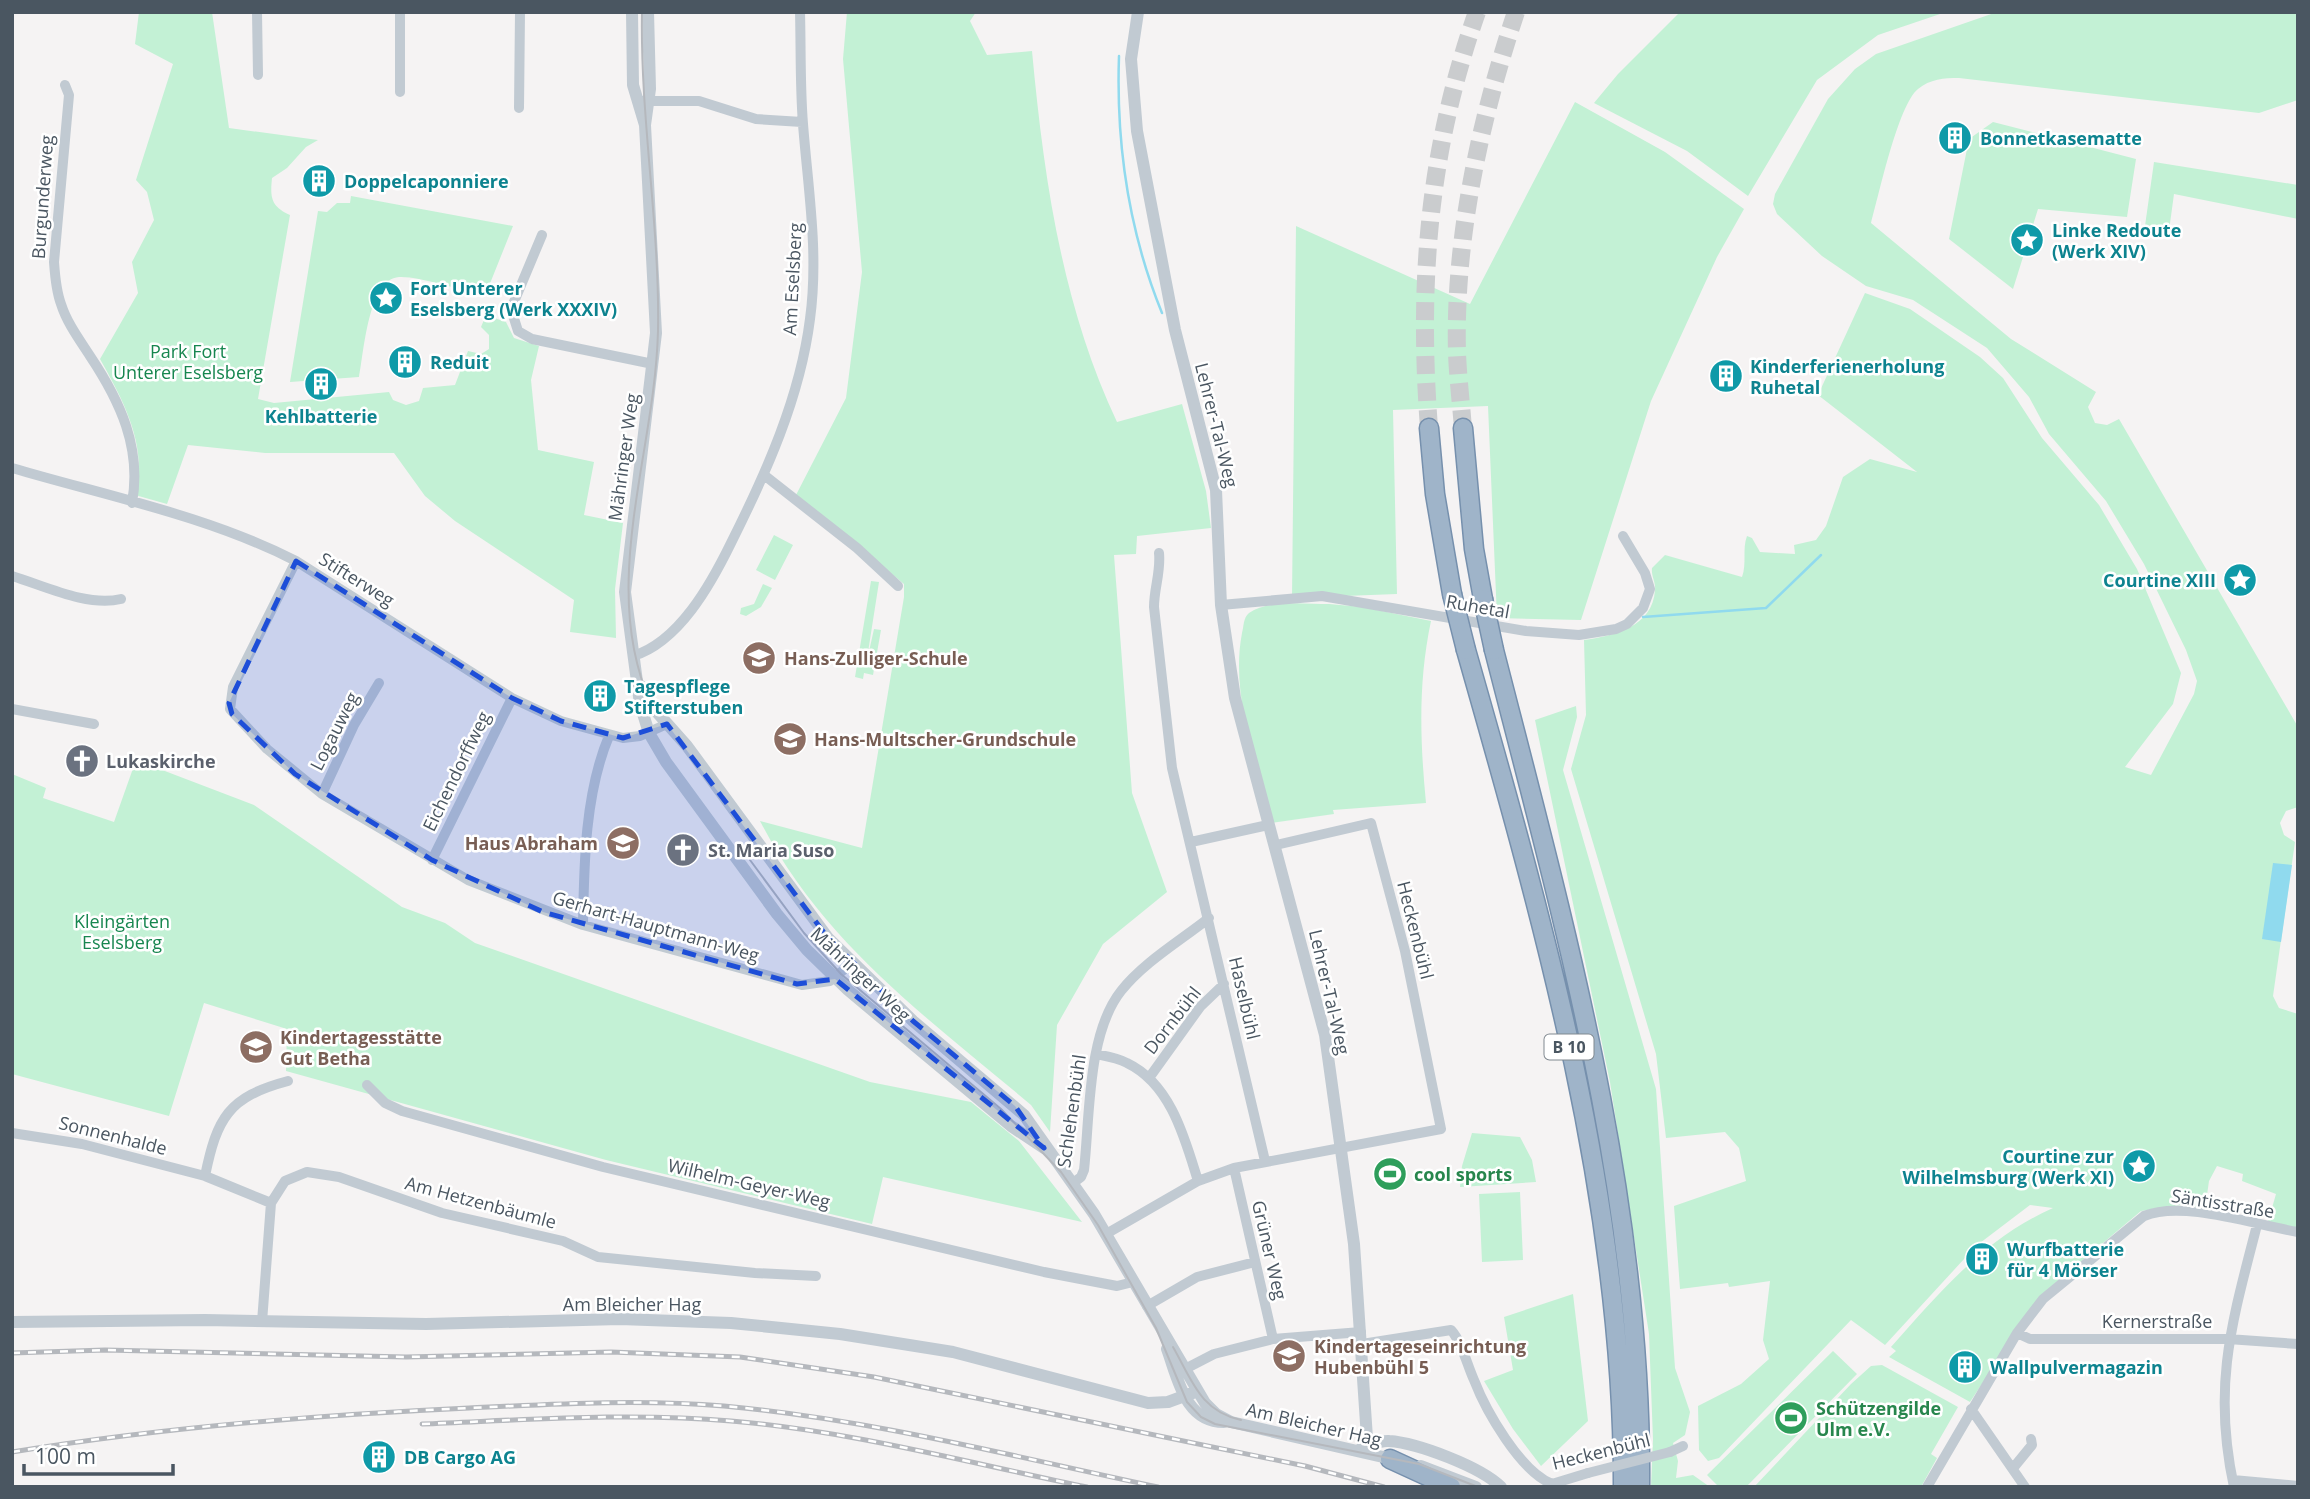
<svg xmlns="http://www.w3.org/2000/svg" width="2310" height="1499" viewBox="0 0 2310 1499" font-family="'Open Sans',sans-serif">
  <rect width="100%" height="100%" fill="#f5f3f3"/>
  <path fill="#c3f1d5" d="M139 12H212L229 128 318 140 306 147 287 168 272 178C270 198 271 206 290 215L258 399 274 403 389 392 393 400 406 405 419 401 423 388 455 385 468 351 481 354 489 349V335L481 327 486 315 506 322 514 338 539 346 531 380 538 450 594 462 584 515 623 523 615 589 616 638 570 632 574 600 455 521 425 496 394 453H265L188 445 167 504 135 495C149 447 123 400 100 359L138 293 132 262 154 220 147 192 136 180 173 64 135 44Z
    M847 12H976L970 21 987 55 1032 51C1044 179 1062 305 1117 422L1182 404 1206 491 1211 528 1137 536 1136 554 1114 555 1132 793 1167 892 1103 944 1057 1025 1050 1132 1031 1105C928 1018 823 944 760 821L862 848 904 597V584L796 495 846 398 862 272 843 59Z
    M1680 12H1946L1878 35 1817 80 1748 196 1687 151 1594 103 1618 74Z
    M1997 12H2298V100L2259 113 1959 78C1944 78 1930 79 1918 89 1898 105 1879 195 1871 223L2011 339 2096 392 2088 407 2095 423 2107 425 2119 419 2298 727V807L2286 811 2280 823 2284 835 2295 842 2273 996 2279 1008 2298 1014V1229L2268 1222 2276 1194 2242 1181 2243 1174 2217 1166 2209 1181 2205 1209 2181 1205 2141 1211 2040 1296 1970 1402 1889 1357 1896 1351 1891 1347C1940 1292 1985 1238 2053 1208L2030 1205 1976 1246 1885 1345 1851 1320 1719 1458 1708 1461 1699 1450 1698 1406 1741 1384 1769 1359 1763 1340 1770 1281 1729 1287 1728 1283 1680 1289 1674 1206 1746 1181 1739 1148 1725 1132 1666 1138 1656 1054 1571 769 1586 715 1584 640C1613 636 1653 627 1655 590 1656 582 1651 576 1652 568L1665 555 1742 577C1747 563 1742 549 1747 536L1752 538 1760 552 1795 554 1794 545 1816 540 1826 526 1843 477 1870 459 1917 472 1818 395 1865 293 1910 309 1980 357 2003 378 2042 438 2099 505 2137 569 2181 673 2173 704 2125 767 2151 775 2194 694 2197 681 2186 650 2144 564 2106 501 2049 434 2029 397 1987 348 1913 300 1866 286 1822 256 1777 214 1773 204 1775 194 1828 99 1855 69 1876 54Z
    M1575 102 1665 152 1744 209 1717 257 1651 401 1581 620 1497 618 1488 406 1393 410 1397 594 1292 598 1296 226 1470 304Z
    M1993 122 2136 159 2127 217 2038 209 2013 289 1949 239 1969 139Z
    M2154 162 2298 185V219L2174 194 2168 238 2144 233Z
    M351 196 513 226 485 296C464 291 419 276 399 277 368 279 364 353 359 377L290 382 318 211 327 212 337 203H350Z
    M774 535 793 545 775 580 756 570Z
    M871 581 879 582 866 665 874 629 881 630 873 675 864 673 863 679 855 677Z
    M763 584 772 588 761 607 746 616 740 614 741 608 754 604Z
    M1329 604 1362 607 1431 621C1418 682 1420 741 1426 803L1333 810 1334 814 1271 823C1257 763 1230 695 1242 633 1244 626 1243 618 1249 613 1269 599 1306 604 1329 604Z
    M1576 706 1577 717 1563 770 1656 1089 1675 1368 1690 1412 1685 1435 1673 1443 1678 1461 1676 1478 1693 1475 1710 1487H1651L1653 1440 1649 1334 1610 1082 1535 720Z
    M136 760 254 805 402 907 445 923 475 943 870 1082 971 1102 1019 1141 1082 1222 883 1177 872 1224 606 1160 286 1071 287 1029 204 1003 169 1116 12 1074V774L46 788 43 798 114 822Z
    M1472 1133 1520 1137 1532 1160 1536 1182 1460 1187 1462 1166Z
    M1520 1192 1523 1260 1482 1262 1479 1194Z
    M1573 1294 1588 1421 1541 1466 1513 1429 1484 1381 1513 1370 1504 1317Z
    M1833 1351 1857 1374 1746 1487H1719L1707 1475Z
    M1882 1365 1958 1407 1931 1454 1937 1458 1921 1487H1754L1851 1384 1871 1366Z"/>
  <path fill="#90daee" d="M2273 863 2292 865 2281 942 2262 939Z"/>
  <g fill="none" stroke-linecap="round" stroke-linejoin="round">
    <path stroke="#90daee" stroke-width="2.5" d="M1119 56C1116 143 1129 232 1162 313
      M1643 617 1766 608 1821 555"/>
    <path stroke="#caccce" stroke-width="18" stroke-dasharray="18 9" stroke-linecap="butt" d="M1429 428C1418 283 1428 151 1477 12
      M1463 428C1461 403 1458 378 1457 353 1454 239 1480 120 1516 12"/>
    <g stroke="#7690ad" stroke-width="21">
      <path id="trunk" d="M1429 428 1435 494 1452 594
        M1463 428 1474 549 1483 599
        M1466 650C1543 920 1624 1204 1623 1487
        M1494 650C1564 923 1643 1202 1640 1487
        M1390 1459 1451 1487"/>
    </g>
    <path stroke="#c1cad2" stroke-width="10" d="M257 12 258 75
      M65 85 69 95 54 262C55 276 56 291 61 304 67 323 79 339 90 356 120 401 142 448 132 503
      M400 92V12
      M642 101H699L756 119 802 122
      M519 108 520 12
      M542 235 511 309 518 331 532 339 653 364
      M12 468C107 496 208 516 296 561L512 698 561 721 623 738 640 736 667 724
      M764 475 857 548 898 586
      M1159 553C1161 572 1154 588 1154 607L1172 768 1265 1161
      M296 561 233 687 230 709 267 749 322 794 468 880 583 925 802 985 830 981 852 963
      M12 576C45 586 87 607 121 599
      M1221 605 1322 596 1526 631 1579 635 1616 629 1627 624 1643 608 1650 589 1645 573 1623 536
      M633 656C679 642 711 584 731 543 766 473 800 398 810 319 819 253 808 189 803 124 800 87 801 49 800 12
      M12 709 94 724
      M322 794 354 725 379 683
      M1191 842 1268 825
      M432 860 512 698
      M583 925C584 863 585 793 609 736
      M1096 1054C1106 1056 1118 1058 1127 1063 1171 1084 1185 1139 1198 1181
      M1149 1078 1200 1007 1224 984
      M367 1085 385 1103 402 1111 603 1167 1044 1272 1117 1286 1133 1282
      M12 1133 82 1144 205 1176 271 1203
      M1234 1168 1273 1339
      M205 1176C217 1118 228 1097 288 1081
      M1073 1183 1081 1177 1084 1170C1090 1117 1087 1034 1121 991 1144 962 1180 941 1209 918
      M1106 1234 1198 1181 1234 1168 1441 1129 1405 951 1371 823 1276 845
      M1147 1306 1197 1277 1255 1262
      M262 1322 271 1203 285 1181 307 1172 339 1177 442 1213 563 1241 598 1257 755 1273 816 1276
      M2017 1333 2030 1339H2228L2298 1344
      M1362 1344 1451 1330C1462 1342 1467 1365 1474 1380 1486 1411 1520 1471 1552 1484L1588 1473
      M1185 1369 1214 1354 1273 1339 1361 1332
      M1971 1409 2025 1487
      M1670 1452 1683 1446
      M2014 1467 2032 1445 2031 1439
      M2233 1480 2298 1486
      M1927 1487 2017 1333 2043 1299 2144 1216C2183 1200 2255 1225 2298 1232
      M2234 1487C2212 1386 2232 1322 2257 1225"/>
    <path stroke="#c1cad2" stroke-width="12" d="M632 12 633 85 645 125
      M648 12 650 89 645 125 656 333 625 592 640 704 649 733 666 762 777 914 807 950 848 990 1011 1126 1044 1148
      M1138 12 1131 59 1137 131 1175 330 1216 490 1221 605 1235 698 1325 1035 1354 1244 1368 1453
      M641 686 655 710 687 746 828 938 913 1021 1024 1115 1094 1214 1205 1403 1216 1414 1231 1422 1396 1460
      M12 1322 205 1320 426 1324 620 1319 731 1323 840 1334 953 1352 1148 1403 1168 1402 1198 1391
      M1167 1349C1178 1379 1185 1422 1224 1422
      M1362 1447C1372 1445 1380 1440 1389 1441 1418 1443 1481 1467 1501 1487
      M1421 1466 1476 1487"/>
    <use href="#trunk" stroke="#9fb4c9" stroke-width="18"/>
    <path stroke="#b5b8bd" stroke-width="2" d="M642 12C640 119 660 225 658 331 655 455 598 585 651 704
      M750 860 804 933 841 974 1001 1109 1061 1172 1098 1225 1156 1328 1187 1402 1201 1417 1215 1424 1419 1464 1478 1487
      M1173 1347C1192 1380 1200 1411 1241 1420"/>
    <g stroke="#b5b8bd" stroke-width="5">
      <path id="rail" d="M12 1353 105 1350 406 1357 611 1352 740 1357 874 1377 1305 1466 1384 1487
        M422 1424C525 1420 628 1412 731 1421 851 1431 969 1463 1087 1487
        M12 1452C163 1427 316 1415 469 1408 554 1404 639 1399 724 1406 870 1419 1015 1457 1158 1487"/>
    </g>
    <use href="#rail" stroke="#fff" stroke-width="2.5" stroke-dasharray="8" stroke-linecap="butt"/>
    <g stroke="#7690ad" stroke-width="21" stroke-linecap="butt">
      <path id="trunk-bridge" d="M1452 594 1466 650
        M1483 599 1494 650"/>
    </g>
    <path stroke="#c1cad2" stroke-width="10" d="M1588 1473 1670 1452"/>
    <use href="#trunk-bridge" stroke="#9fb4c9" stroke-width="18"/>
  </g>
  <path fill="#1d4ed8" fill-opacity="0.2" stroke="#1d4ed8" stroke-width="5" stroke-dasharray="14 9" stroke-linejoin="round" d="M296 561 512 698 561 721 623 738 667 724 828 938 913 1021 1015 1106 1044 1148 835 979 797 984 543 912 432 860 295 774 232 714 229 703Z"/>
  <defs>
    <g id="building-disc" transform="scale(1.75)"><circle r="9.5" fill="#0f9aa8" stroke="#fff"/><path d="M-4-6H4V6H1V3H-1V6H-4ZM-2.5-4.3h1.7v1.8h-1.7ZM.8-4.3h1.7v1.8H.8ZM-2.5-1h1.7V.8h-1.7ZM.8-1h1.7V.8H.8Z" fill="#fff"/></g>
    <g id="sight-disc" transform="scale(1.75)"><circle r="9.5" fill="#0f9aa8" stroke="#fff"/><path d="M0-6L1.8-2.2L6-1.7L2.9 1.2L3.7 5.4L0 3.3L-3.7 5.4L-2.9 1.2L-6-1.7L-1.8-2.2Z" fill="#fff"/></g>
    <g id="school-disc" transform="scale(1.75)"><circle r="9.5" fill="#8d6e63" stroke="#fff"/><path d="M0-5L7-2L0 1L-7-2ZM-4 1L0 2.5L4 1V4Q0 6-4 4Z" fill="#fff"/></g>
    <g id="church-disc" transform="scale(1.75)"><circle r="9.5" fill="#6b7280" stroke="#fff"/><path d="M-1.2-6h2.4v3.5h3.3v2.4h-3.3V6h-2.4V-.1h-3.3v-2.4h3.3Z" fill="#fff"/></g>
    <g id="stadium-disc" transform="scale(1.75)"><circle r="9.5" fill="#2e9e5b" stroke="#fff"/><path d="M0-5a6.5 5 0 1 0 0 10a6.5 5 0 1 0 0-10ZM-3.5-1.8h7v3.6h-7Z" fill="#fff"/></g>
  </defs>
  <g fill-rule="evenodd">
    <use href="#building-disc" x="1955" y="138"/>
    <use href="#building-disc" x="319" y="181"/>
    <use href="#sight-disc" x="2027" y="240"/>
    <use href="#sight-disc" x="386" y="298"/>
    <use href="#building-disc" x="405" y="362"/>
    <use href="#building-disc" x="1726" y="376"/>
    <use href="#building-disc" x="321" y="384"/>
    <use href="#sight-disc" x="2240" y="580"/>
    <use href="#school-disc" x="759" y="658"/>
    <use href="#building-disc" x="600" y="696"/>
    <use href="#school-disc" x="790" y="739"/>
    <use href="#church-disc" x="82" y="761"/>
    <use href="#school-disc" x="623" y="843"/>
    <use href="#church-disc" x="683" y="850"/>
    <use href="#school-disc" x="256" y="1047"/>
    <use href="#sight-disc" x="2139" y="1166"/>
    <use href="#stadium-disc" x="1390" y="1174"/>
    <use href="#building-disc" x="1982" y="1259"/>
    <use href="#school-disc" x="1289" y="1356"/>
    <use href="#building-disc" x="1965" y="1367"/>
    <use href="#stadium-disc" x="1791" y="1418"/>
    <use href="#building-disc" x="379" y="1457"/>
  </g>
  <g text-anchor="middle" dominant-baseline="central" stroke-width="5" stroke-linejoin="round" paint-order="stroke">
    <rect fill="#fff" stroke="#808990" stroke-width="2" x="1544.5" y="1034.5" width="49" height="25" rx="5"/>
    <g font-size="16" font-weight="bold" fill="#4a5661">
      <text x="1569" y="1047">B 10</text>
    </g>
    <g font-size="18" font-weight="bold" fill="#0d838f" stroke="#fff" text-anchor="start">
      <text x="1980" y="138">Bonnetkasematte</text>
      <text x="344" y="181">Doppelcaponniere</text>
      <text x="2052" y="230">Linke Redoute<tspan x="2052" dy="21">(Werk XIV)</tspan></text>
      <text x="410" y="288">Fort Unterer<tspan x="410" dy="21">Eselsberg (Werk XXXIV)</tspan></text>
      <text x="430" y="362">Reduit</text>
      <text x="1750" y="366">Kinderferienerholung<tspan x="1750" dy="21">Ruhetal</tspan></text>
      <text x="321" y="416" text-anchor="middle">Kehlbatterie</text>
      <text x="2216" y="580" text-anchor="end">Courtine XIII</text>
      <text x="624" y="686">Tagespflege<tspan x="624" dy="21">Stifterstuben</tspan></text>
      <text x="2114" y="1156" text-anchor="end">Courtine zur<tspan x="2114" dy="21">Wilhelmsburg (Werk XI)</tspan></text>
      <text x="2007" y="1249">Wurfbatterie<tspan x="2007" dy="21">für 4 Mörser</tspan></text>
      <text x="1990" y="1367">Wallpulvermagazin</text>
      <text x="404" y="1457">DB Cargo AG</text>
    </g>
    <g font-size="18" fill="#4a5661" stroke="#fff">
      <text transform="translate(42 197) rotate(-86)">Burgunderweg</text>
      <text transform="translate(792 279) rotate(-87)">Am Eselsberg</text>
      <text transform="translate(1217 425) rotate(76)">Lehrer-Tal-Weg</text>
      <text transform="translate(623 457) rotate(-82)">Mähringer Weg</text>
      <text transform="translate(357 579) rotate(32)">Stifterweg</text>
      <text transform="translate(1478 606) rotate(10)">Ruhetal</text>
      <text transform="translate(334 731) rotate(-63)">Logauweg</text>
      <text transform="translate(456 771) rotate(-64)">Eichendorffweg</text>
      <text transform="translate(656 926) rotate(16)">Gerhart-Hauptmann-Weg</text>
      <text transform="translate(1416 930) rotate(76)">Heckenbühl</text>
      <text transform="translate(861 974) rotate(43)">Mähringer Weg</text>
      <text transform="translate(1330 992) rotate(77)">Lehrer-Tal-Weg</text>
      <text transform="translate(1245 998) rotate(77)">Haselbühl</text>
      <text transform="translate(1172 1020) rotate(-52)">Dornbühl</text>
      <text transform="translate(1071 1111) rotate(-82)">Schlehenbühl</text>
      <text transform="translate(113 1135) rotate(14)">Sonnenhalde</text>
      <text transform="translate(749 1183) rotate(13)">Wilhelm-Geyer-Weg</text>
      <text transform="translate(481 1202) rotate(15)">Am Hetzenbäumle</text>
      <text transform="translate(2223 1203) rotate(9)">Säntisstraße</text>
      <text transform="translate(1270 1250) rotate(77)">Grüner Weg</text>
      <text x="632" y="1304">Am Bleicher Hag</text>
      <text x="2157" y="1321">Kernerstraße</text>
      <text transform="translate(1314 1424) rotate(13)">Am Bleicher Hag</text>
      <text transform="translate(1601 1451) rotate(-14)">Heckenbühl</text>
    </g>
    <g font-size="18" fill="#17864f" stroke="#fff">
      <text x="188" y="351">Park Fort<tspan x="188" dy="21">Unterer Eselsberg</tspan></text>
      <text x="122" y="921">Kleingärten<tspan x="122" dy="21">Eselsberg</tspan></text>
    </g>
    <g font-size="18" font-weight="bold" fill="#785e54" stroke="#fff" text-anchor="start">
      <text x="784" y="658">Hans-Zulliger-Schule</text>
      <text x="814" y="739">Hans-Multscher-Grundschule</text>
      <text x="598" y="843" text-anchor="end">Haus Abraham</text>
      <text x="280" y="1037">Kindertagesstätte<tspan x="280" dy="21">Gut Betha</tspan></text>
      <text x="1314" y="1346">Kindertageseinrichtung<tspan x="1314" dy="21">Hubenbühl 5</tspan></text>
    </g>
    <g font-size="18" font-weight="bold" fill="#5b616d" stroke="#fff" text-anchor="start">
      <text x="106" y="761">Lukaskirche</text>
      <text x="708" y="850">St. Maria Suso</text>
    </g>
    <g font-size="18" font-weight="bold" fill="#27864d" stroke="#fff" text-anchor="start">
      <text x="1414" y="1174">cool sports</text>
      <text x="1816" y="1408">Schützengilde<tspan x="1816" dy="21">Ulm e.V.</tspan></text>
    </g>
  </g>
  <rect width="2310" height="1499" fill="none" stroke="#4a5661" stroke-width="28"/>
  <path d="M24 1464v10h149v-10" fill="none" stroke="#4a5661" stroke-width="3.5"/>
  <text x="35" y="1464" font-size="21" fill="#4a5661" stroke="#ffffff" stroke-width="5" paint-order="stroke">100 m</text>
</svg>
